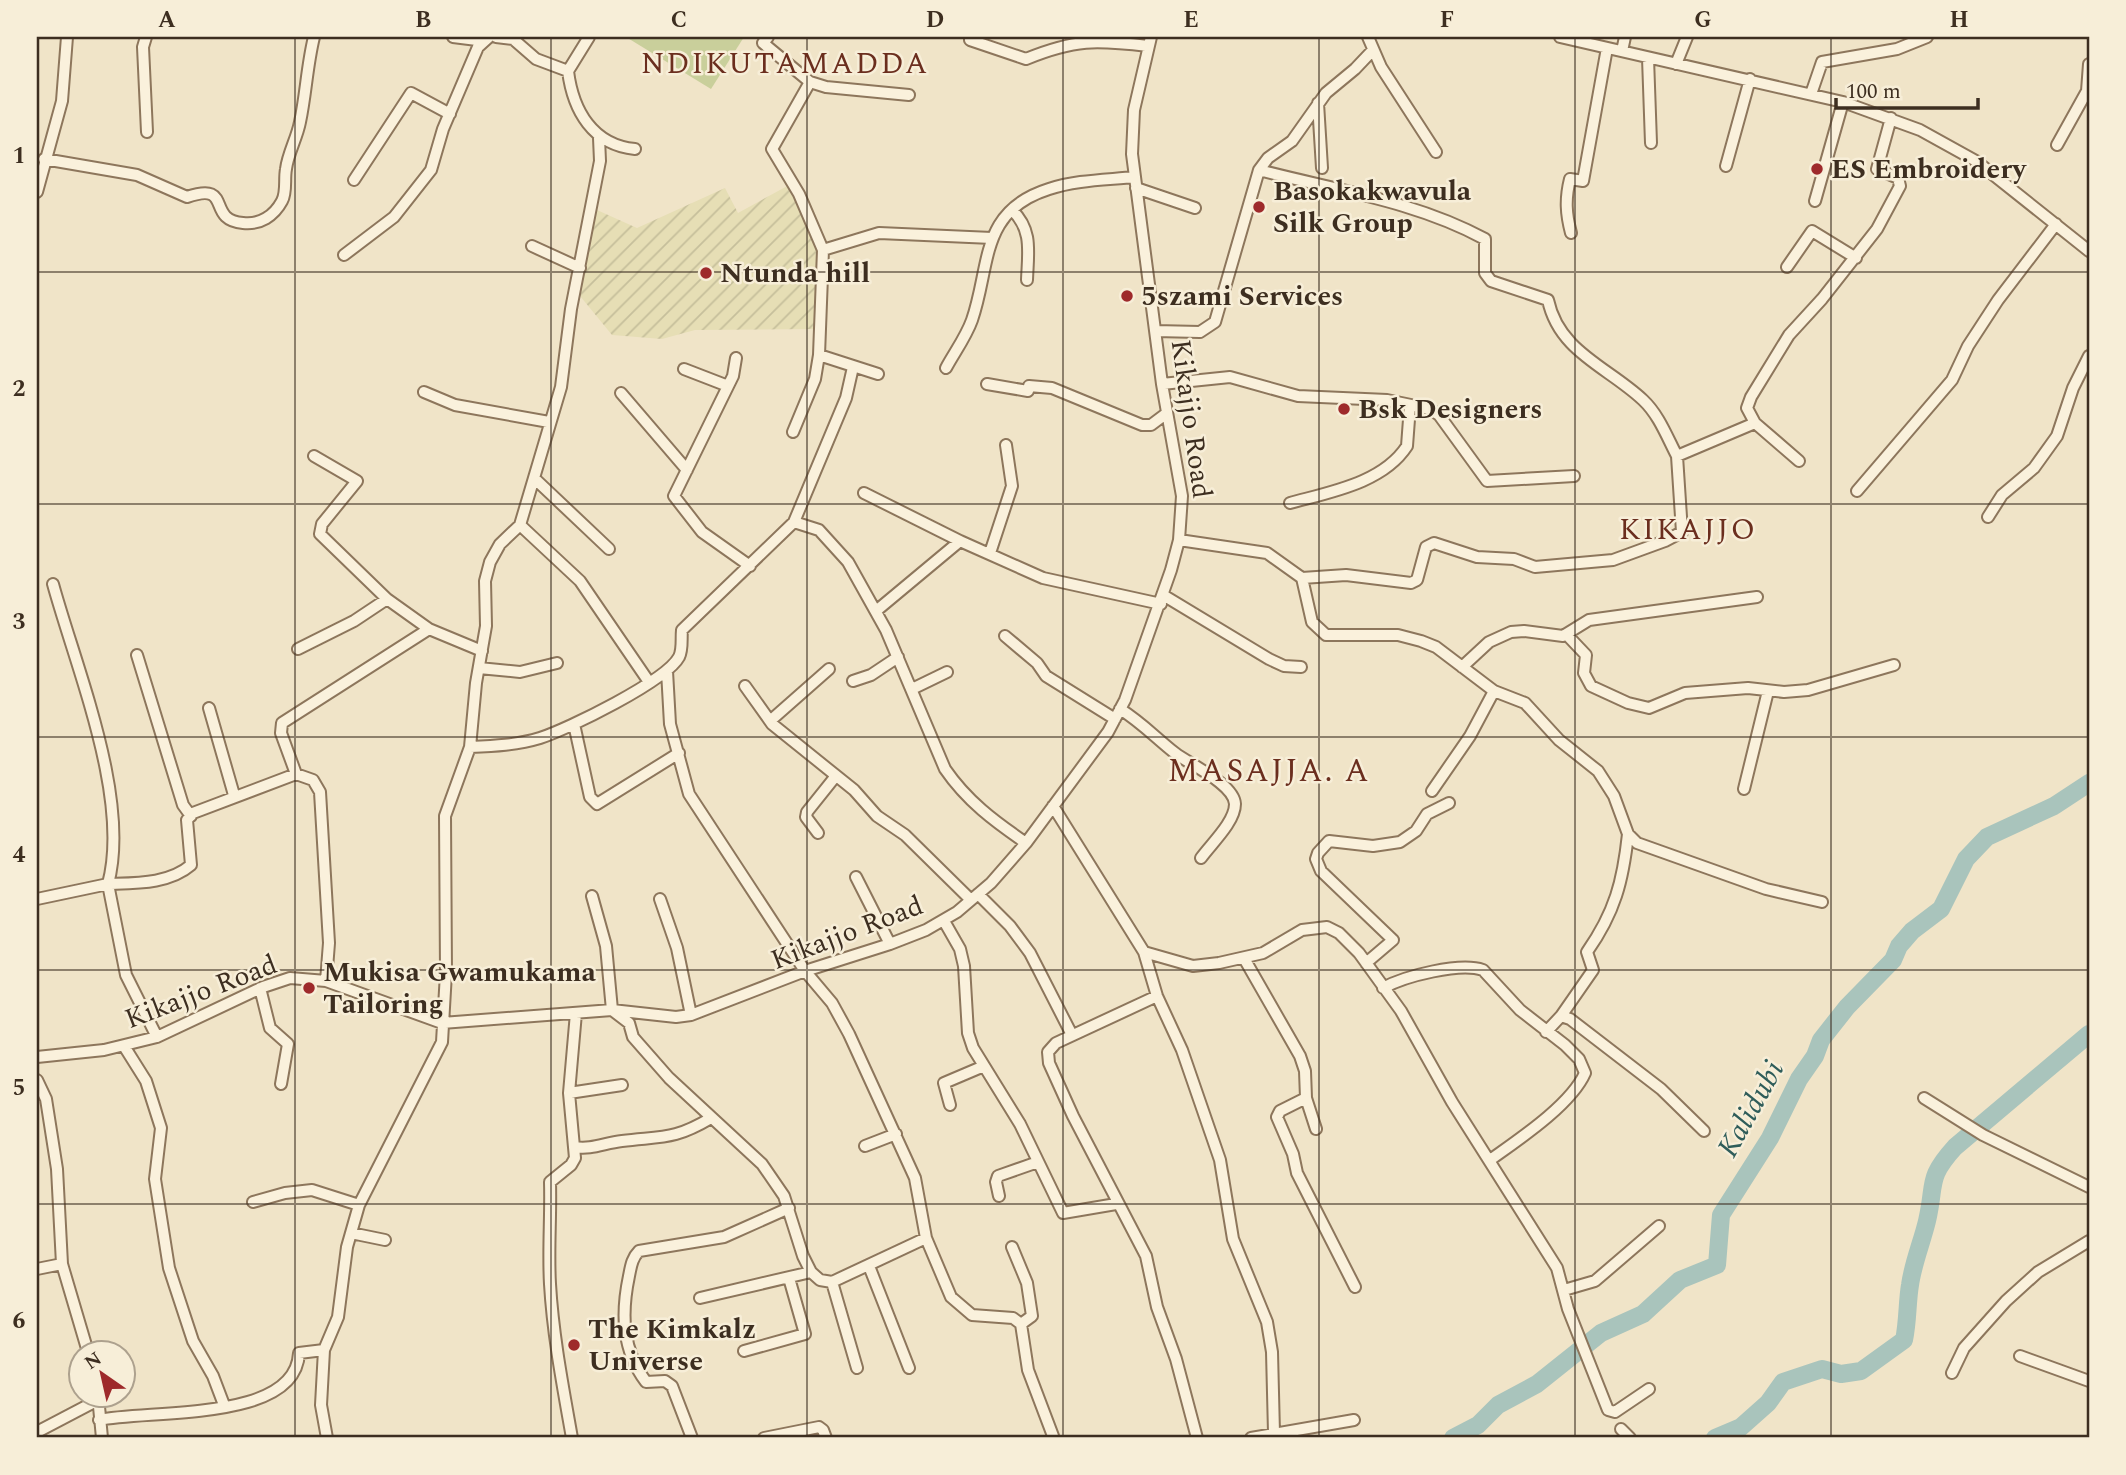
<svg xmlns="http://www.w3.org/2000/svg" width="2126" height="1475" viewBox="0 0 2126 1475" font-family="Spectral,serif">
  <defs>
    <pattern id="farmland-furrows" width="10" height="10" patternUnits="userSpaceOnUse" patternTransform="scale(1.75)"><rect width="10" height="10" fill="#e6deb5"/><path d="M-1 1l2-2M0 10L10 0M9 11l2-2" fill="none" stroke="#c6bf9b"/></pattern>
  </defs>
  <rect width="100%" height="100%" fill="#f0e4c8"/>
  <path fill="url(#farmland-furrows)" d="M791 184 817 240 815 329 695 330 662 339 612 335 580 296 597 210 637 228 725 188 738 213Z"/>
  <path fill="#c9cf9b" d="M626 37H744L711 89Z"/>
  <g fill="none" stroke-linecap="round" stroke-linejoin="round">
    <path stroke="#a9c4bc" stroke-width="18" d="M1453 1438 1478 1425 1498 1405 1537 1384 1601 1333 1643 1314 1680 1280 1717 1265 1721 1215 1770 1138 1799 1079 1815 1056 1821 1040 1847 1007 1893 960 1899 946 1912 931 1941 909 1966 859 1987 837 2054 806 2089 783
      M1715 1438 1741 1427 1768 1403 1783 1382 1822 1369 1841 1374 1861 1371 1904 1340C1908 1321 1907 1303 1910 1285 1913 1263 1922 1242 1927 1221 1936 1183 1926 1179 1955 1147L2089 1034"/>
    <g stroke="#8d765c" stroke-width="14">
      <path id="minor" d="M146 37 143 47 147 132
        M453 37 477 40 484 37
        M496 37 513 39 536 59 568 71
        M589 37 568 71C573 111 593 145 635 149
        M768 37 763 43 810 82 826 87 909 95
        M971 37 970 40 1026 59C1075 39 1096 40 1148 46
        M1368 37 1381 67 1436 152
        M1560 37 1843 102 1920 130 1976 161 2089 251
        M1622 51 1625 37
        M1648 58 1651 143
        M1676 64 1687 37
        M810 82 772 149 799 194 823 250 819 355 878 374
        M1811 94 1822 62 1897 49 1927 37
        M1318 103 1322 168
        M2057 145 2087 91 2089 64
        M44 159 137 175 187 197C234 181 205 220 243 223 260 225 274 216 282 201 287 192 284 179 286 169 288 153 297 138 300 122 306 94 307 65 314 37
        M1726 166 1750 79
        M1259 170C1335 190 1415 201 1485 239V273L1491 281 1548 300C1559 352 1608 367 1643 400 1659 415 1667 437 1677 456L1755 423
        M354 180 411 93 450 114
        M1136 188 1195 208
        M37 192 62 101 67 37
        M1815 201 1843 102
        M1012 210C1033 230 1028 252 1027 280
        M1571 233C1566 214 1565 199 1570 179L1583 181 1607 48
        M532 246 580 268
        M823 250 879 233 992 238
        M344 255 394 217 431 170 443 129 478 47 489 37
        M1787 267 1812 231 1856 258
        M1155 331 1200 332 1215 322 1259 170 1268 158 1292 141 1326 93 1355 69 1373 50
        M736 358 733 376 674 496 702 532 750 566
        M946 368C954 353 966 337 972 320 991 265 979 211 1049 189 1076 180 1106 180 1135 177
        M684 369 728 386
        M987 384 1028 391 1029 386 1052 388 1142 425H1151L1167 413
        M1162 384 1230 377 1298 396 1387 400 1430 409 1439 415 1487 481 1574 476
        M424 392 455 405 549 422
        M621 393 687 470
        M793 432 815 379 819 355
        M314 456 357 481 322 524 320 534 387 599
        M1799 461 1755 423 1747 408 1751 397 1789 335 1822 299 1877 229 1900 186 1898 178 1877 169 1891 118
        M534 478 609 549
        M1857 491 1952 380 1968 346 1998 300 2056 224
        M864 493 960 541
        M1290 503C1330 492 1383 483 1407 446L1410 406
        M1988 517 2002 495 2034 468 2057 436 2073 388 2089 356
        M794 522 819 530 848 562 886 630 945 769C967 801 994 821 1026 843
        M520 525 580 581 649 682
        M1179 540 1267 553 1302 578 1346 575 1411 583 1417 580 1426 547 1434 543 1477 557 1514 559 1535 567 1613 560 1665 541 1682 532 1677 456
        M990 553 1012 486 1006 445
        M1302 578 1312 622 1326 635H1398L1421 641 1436 647 1494 691 1525 703 1559 740 1598 771 1614 796 1628 834 1637 843 1766 889 1822 902
        M1163 595 1269 659 1284 666 1301 667
        M876 611 960 541 1043 578 1161 604
        M1567 635 1586 655 1584 673 1591 686 1628 703 1649 708 1685 693 1748 688 1784 692 1808 690 1894 665
        M1005 636 1037 663 1046 676 1115 719
        M298 649 354 621 387 599 429 629
        M137 655 183 805 191 816
        M1462 667 1489 642 1511 632 1524 631 1563 636 1589 620 1757 597
        M479 668 520 672 557 663
        M667 671 670 724 689 794 805 971 832 1003 849 1034 915 1178 926 1238 951 1297 972 1315 1013 1318 1021 1324 1028 1370 1053 1436
        M853 681 871 675 898 657
        M745 686 772 724 854 790 877 816 905 835 971 900
        M912 689 947 672
        M209 708 234 795
        M1120 709C1141 722 1156 738 1175 753 1189 764 1234 784 1235 804 1235 822 1211 844 1201 858
        M770 721 829 669
        M574 724 590 797 597 804 679 753
        M470 747C494 746 517 745 540 738 568 729 666 681 679 657 683 649 681 639 682 630L794 522 846 398 853 367
        M296 774 281 733 282 723 429 629 482 651
        M1744 789 1768 691
        M1432 791 1470 736 1494 691
        M1053 806 1144 952 1157 996 1182 1050 1220 1160 1233 1239 1267 1322 1272 1352 1274 1433
        M818 833 806 817 807 812 835 777
        M856 877 890 944
        M978 894 1010 926 1030 953 1072 1035
        M592 896 606 946 612 1010 629 1023 633 1037 669 1078 762 1164 784 1196 803 1256 811 1272 820 1280 832 1282 926 1238
        M37 899 108 884C131 799 76 668 53 584
        M660 899 677 948 691 1015
        M944 921 960 949 964 966 968 1033 973 1048 1020 1124 1063 1213 1116 1204
        M1144 952 1193 966 1219 963 1263 953 1302 930 1327 927 1339 933 1359 953 1401 1011 1452 1102 1557 1268 1568 1309 1608 1410 1615 1412 1649 1389
        M1245 960 1300 1056 1305 1071 1306 1098 1316 1129
        M1366 963 1393 940 1321 871 1316 859 1318 853 1329 841 1373 846 1400 842 1416 831 1427 814 1449 803
        M260 988 270 1028 288 1044 281 1084
        M1383 988C1405 976 1460 962 1483 970L1520 1010 1565 1045 1579 1059 1585 1073C1571 1105 1518 1140 1490 1160
        M1157 996 1056 1043 1048 1052 1049 1063 1073 1116 1146 1256 1157 1307 1176 1359 1197 1438
        M1561 1016 1593 970 1587 952C1615 912 1623 881 1628 834
        M1546 1032 1561 1016 1570 1019 1661 1089 1704 1131
        M157 1037 126 975 108 884C136 883 169 884 191 865L187 820 193 813 296 774 313 780 320 792 329 943 326 981
        M124 1046 146 1081 161 1128 155 1179 169 1268 193 1341 213 1376 224 1405
        M37 1057 104 1050 157 1037 263 987 290 978 326 981 442 1023 612 1010 676 1017 691 1015 805 971 890 944 926 930 957 912 991 883 1026 843 1108 732 1125 700 1171 570 1179 540 1182 496 1162 384 1132 154 1134 110 1151 37
        M37 1080 46 1099 57 1169 62 1264 88 1352
        M569 1093 622 1085
        M1306 1098 1280 1111 1277 1117 1293 1154 1297 1173 1355 1287
        M1924 1098 1983 1135 2089 1187
        M950 1105 944 1083 984 1066
        M865 1146 896 1134
        M574 1147C592 1150 604 1143 622 1141 663 1136 674 1140 711 1118
        M999 1196 996 1182 998 1176 1038 1162
        M253 1202 285 1193 312 1190 359 1205
        M351 1233 385 1240
        M1012 1247 1027 1283 1032 1316 1021 1324
        M869 1266 909 1368
        M37 1269 62 1264
        M832 1282 857 1368
        M1564 1290 1595 1281 1659 1226
        M700 1298 811 1272
        M744 1351 805 1334 789 1278
        M2020 1356 2089 1381
        M1952 1373 1964 1348 2006 1301 2038 1272 2089 1241
        M98 1396 102 1438
        M99 1420C149 1409 296 1423 299 1353L324 1350
        M1621 1429 1630 1438
        M37 1432 98 1400
        M327 1438 321 1405 324 1350 338 1317 347 1247 359 1205 442 1042 446 973 445 816 470 747 476 683 486 626 485 581 490 562 500 544 520 525 561 387 571 309 600 161 599 138
        M572 1438C563 1387 553 1336 550 1284 548 1250 551 1216 550 1182L571 1165 575 1158 569 1093 576 1013
        M692 1438 672 1386 665 1381 646 1382C622 1350 621 1314 629 1276 631 1266 632 1258 639 1251L724 1237 789 1208
        M764 1438 819 1427 823 1430 826 1438
        M1251 1438 1354 1420"/>
    </g>
    <use href="#minor" stroke="#faf1dc" stroke-width="10"/>
  </g>
  <path fill="none" stroke="#3d2e20" stroke-width="2" stroke-opacity="0.55" d="M295 37V1438M551 37V1438M807 37V1438M1063 37V1438M1319 37V1438M1575 37V1438M1831 37V1438M37 272H2089M37 504H2089M37 737H2089M37 970H2089M37 1204H2089"/>
  <g fill="#9e2a2b" stroke="#f7eed8" stroke-width="2.5">
    <circle cx="1817" cy="169" r="7"/>
    <circle cx="1259" cy="207" r="7"/>
    <circle cx="706" cy="273" r="7"/>
    <circle cx="1127" cy="296" r="7"/>
    <circle cx="1344" cy="409" r="7"/>
    <circle cx="309" cy="988" r="7"/>
    <circle cx="574" cy="1345" r="7"/>
  </g>
  <g text-anchor="middle" dominant-baseline="central" stroke-width="5" stroke-linejoin="round" paint-order="stroke">
    <g font-size="28" font-weight="bold" fill="#3d2e20" stroke="#f7eed8" text-anchor="start">
      <text x="1831" y="169">ES Embroidery</text>
      <text x="1273" y="191">Basokakwavula<tspan x="1273" dy="32">Silk Group</tspan></text>
      <text x="720" y="273">Ntunda hill</text>
      <text x="1141" y="296">5szami Services</text>
      <text x="1358" y="409">Bsk Designers</text>
      <text x="323" y="972">Mukisa Gwamukama<tspan x="323" dy="32">Tailoring</tspan></text>
      <text x="588" y="1329">The Kimkalz<tspan x="588" dy="32">Universe</tspan></text>
    </g>
    <g font-size="28" fill="#3d2e20" stroke="#f7eed8">
      <text transform="translate(1191 419) rotate(82)">Kikajjo Road</text>
      <text transform="translate(847 933) rotate(-21)">Kikajjo Road</text>
      <text transform="translate(201 992) rotate(-21)">Kikajjo Road</text>
    </g>
    <g font-size="30" letter-spacing="2" fill="#6b2e1e" stroke="#f7eed8">
      <text x="785" y="64">NDIKUTAMADDA</text>
      <text x="1688" y="530">KIKAJJO</text>
    </g>
    <g font-size="30" font-style="italic" fill="#2f5d5a" stroke="#f7eed8">
      <text transform="translate(1751 1109) rotate(-61)">Kalidubi</text>
    </g>
    <g font-size="32" letter-spacing="2" fill="#6b2e1e" stroke="#f7eed8">
      <text x="1269" y="771">MASAJJA. A</text>
    </g>
  </g>
  <rect width="2126" height="1475" fill="none" stroke="#f7eed8" stroke-width="77"/>
  <g transform="translate(102 1374) rotate(326)"><circle r="33" fill="#f7eed8" stroke="#ada18e" stroke-width="2"/>
  <path d="M0-5L12 26L0 18L-12 26Z" fill="#9e2a2b"/>
  <text y="-10" font-size="19" font-weight="bold" text-anchor="middle" fill="#3d2e20">N</text>
  </g>
  <path d="M1836 98v10h142v-10" fill="none" stroke="#3d2e20" stroke-width="3.5"/>
  <text x="1846" y="98" font-size="21" fill="#3d2e20" stroke="#f7eed8" stroke-width="5" paint-order="stroke">100 m</text>
  <rect x="38" y="38" width="2050" height="1398" fill="none" stroke="#3d2e20" stroke-width="2.5"/>
  <g font-size="23" text-anchor="middle" font-weight="bold" fill="#3d2e20">
    <text x="167" y="27">A</text>
    <text x="423" y="27">B</text>
    <text x="679" y="27">C</text>
    <text x="935" y="27">D</text>
    <text x="1191" y="27">E</text>
    <text x="1447" y="27">F</text>
    <text x="1703" y="27">G</text>
    <text x="1959" y="27">H</text>
    <text x="19" y="163">1</text>
    <text x="19" y="396">2</text>
    <text x="19" y="629">3</text>
    <text x="19" y="862">4</text>
    <text x="19" y="1095">5</text>
    <text x="19" y="1328">6</text>
  </g>
</svg>
